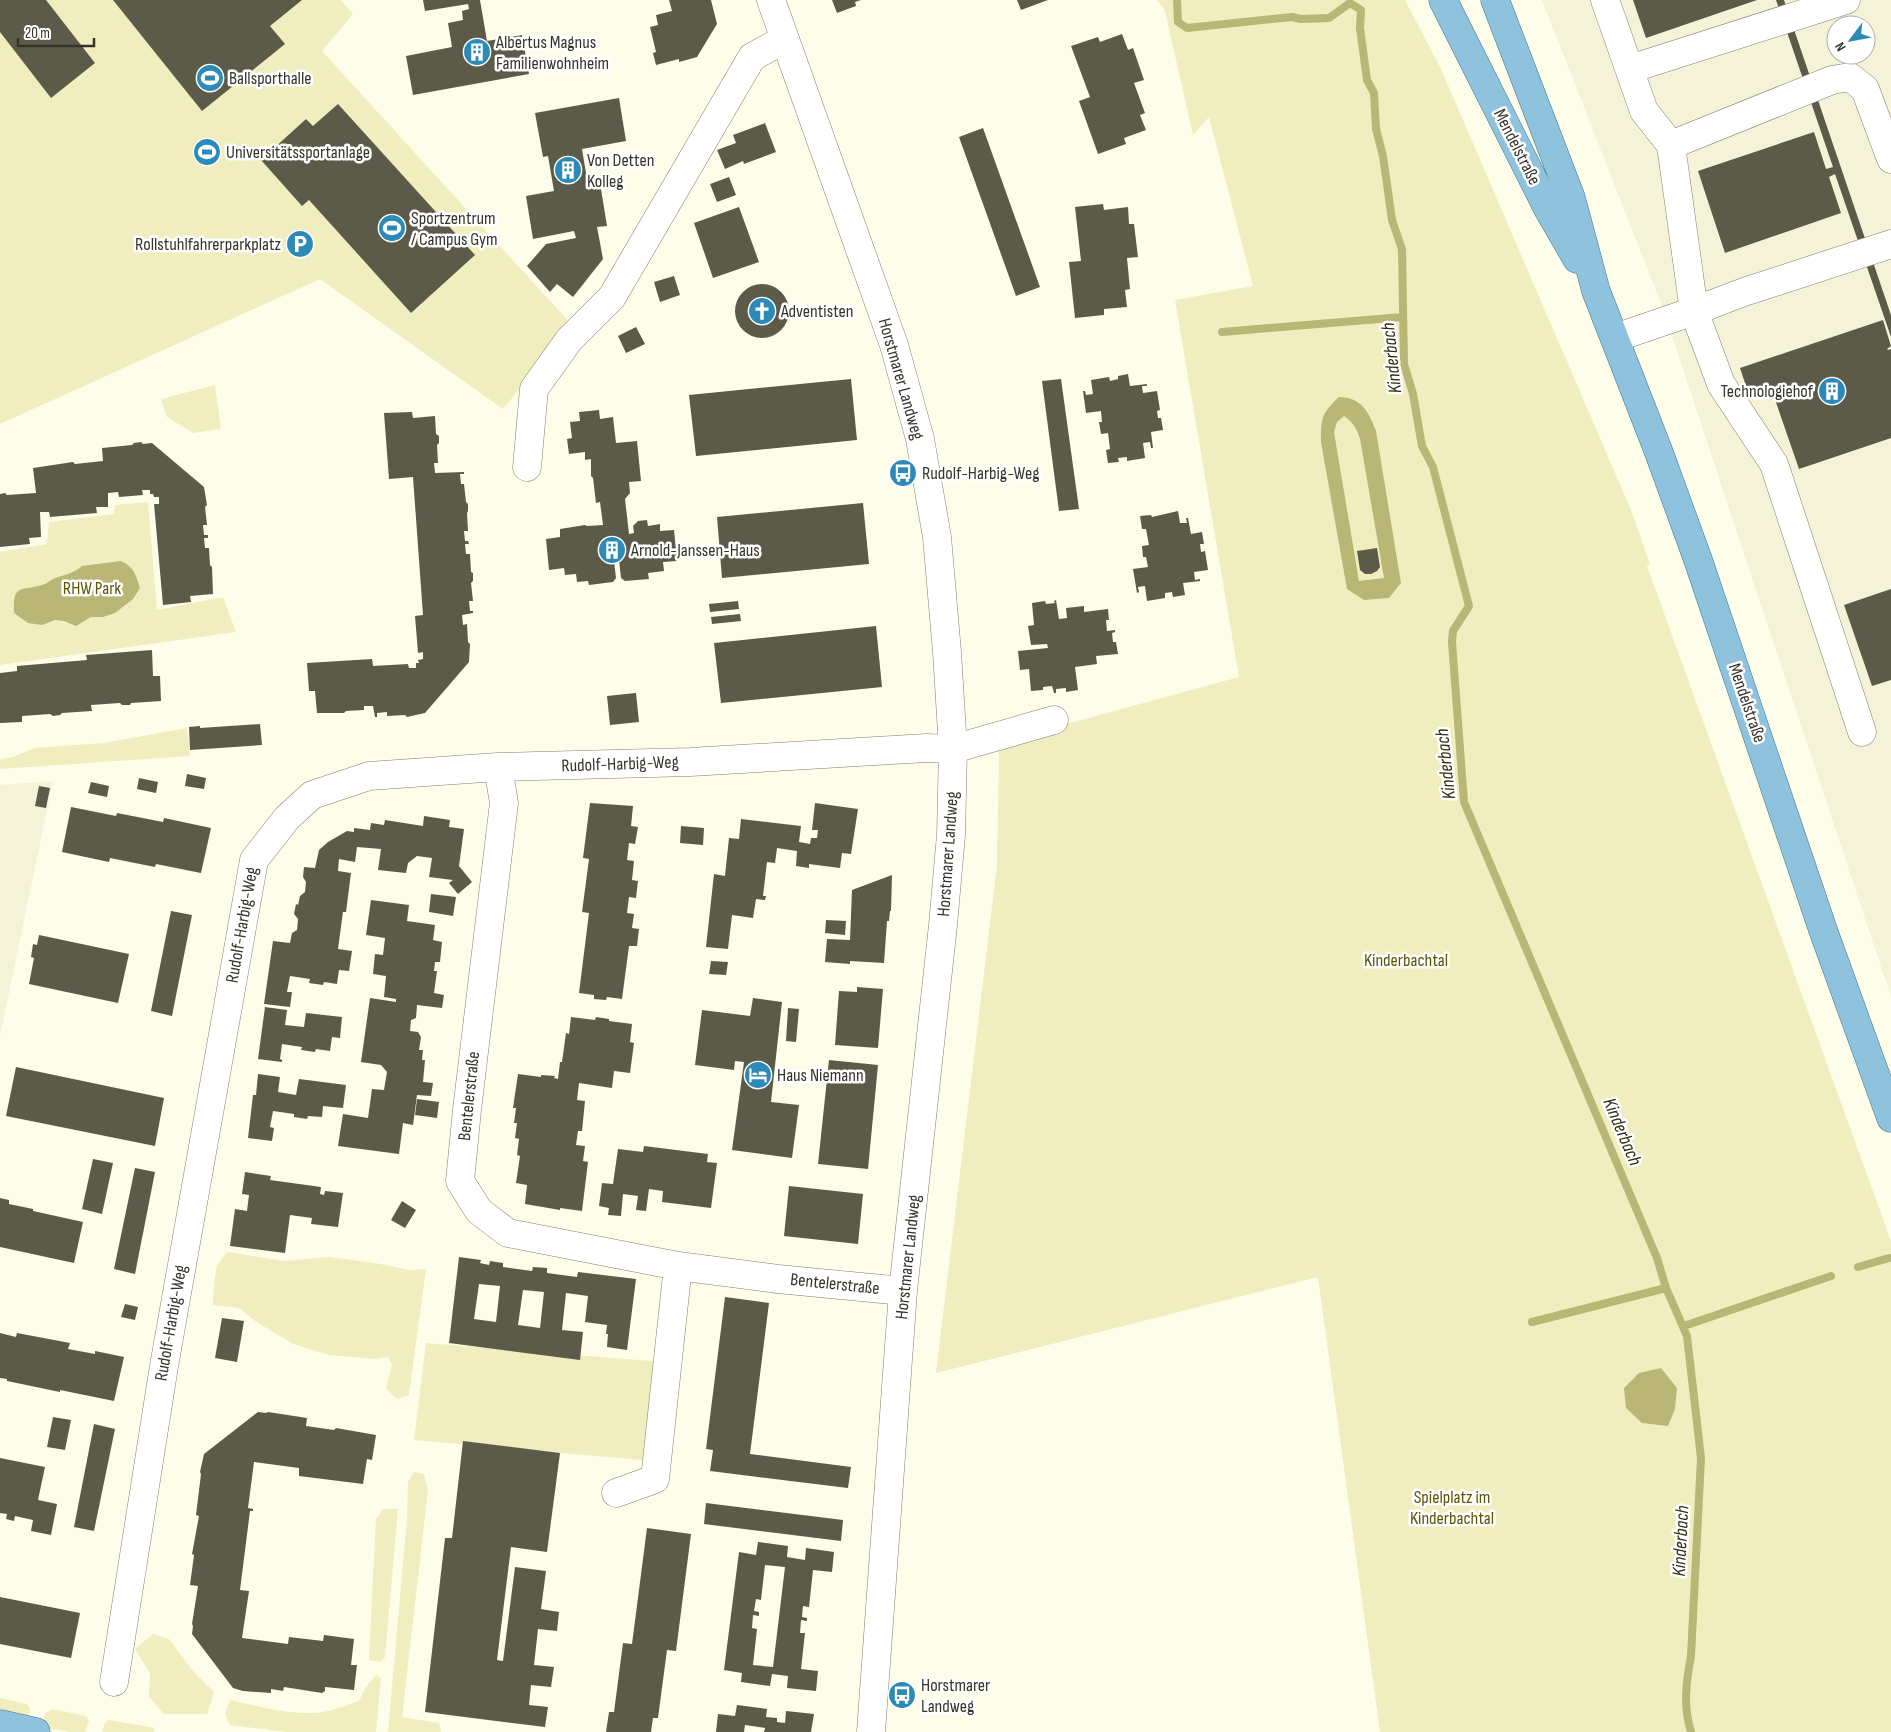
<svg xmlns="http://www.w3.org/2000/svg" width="1891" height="1732" viewBox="0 0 1891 1732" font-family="'Sofia Sans Condensed',sans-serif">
  <rect width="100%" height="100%" fill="#fefde9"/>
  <path fill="#f4f3d8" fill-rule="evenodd" d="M1542 0H1891V997L1662 306ZM1836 25H1866V55H1836Z
    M53 781 0 1036V785Z"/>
  <path fill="#f0edbf" d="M0 0H341L353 14 322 51 572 325 503 409 320 279 0 424Z
    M1157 0H1405L1441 69 1631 510 1650 564 1647 566 1891 1241V1732H1380L1318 1277 936 1373 997 865 999 754 993 744 1239 677 1175 300 1253 286 1209 117 1193 135 1165 11Z
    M215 385 221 429 193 433 167 417 161 399Z
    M148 502 157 610 223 597 236 632 0 665V552L47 544 49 522 114 514 115 505Z
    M187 728 190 756 0 769V759L13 757 34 748 104 743Z
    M227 1252 285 1261 329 1257 375 1263 410 1270 426 1269 409 1395 397 1399 386 1388 392 1365 388 1357 373 1359 329 1355 293 1344 255 1321 239 1308 213 1305 214 1284 217 1265Z
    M426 1343 664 1362 652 1461 414 1440Z
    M414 1472 424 1474 428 1490 402 1717 439 1723 441 1732H388L407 1519 408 1482Z
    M383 1509H398L385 1657 381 1662 369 1660 376 1519Z
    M153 1634 169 1639 193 1671 214 1692 207 1714H164L149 1697 150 1673 135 1649Z
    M376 1675 381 1678 376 1732H287L230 1725 225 1714 230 1700C257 1706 286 1714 314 1713 330 1712 345 1706 359 1701L366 1687Z
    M0 1698 27 1704 30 1709 27 1725 0 1719Z
    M53 1709 86 1716 89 1721 85 1732H70L43 1727 45 1713Z
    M109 1720 155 1728 154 1732H102L105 1723Z"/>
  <path fill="#bab676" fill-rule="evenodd" d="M1339 397C1361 397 1369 412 1376 431L1401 583 1389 598 1364 600 1347 589 1321 442C1321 418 1321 414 1339 397ZM1344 416C1353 422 1357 429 1360 439L1384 578 1359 581 1334 432 1337 422Z
    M121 561C134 567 136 575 140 588L133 599 115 613 103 617H91L76 626 64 621 55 620 42 625 28 623 14 613C13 582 21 592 42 585 46 584 49 581 53 579 62 575 74 574 82 566Z
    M1661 1368 1677 1388 1675 1409 1668 1426 1642 1423 1626 1408 1624 1388 1639 1373Z"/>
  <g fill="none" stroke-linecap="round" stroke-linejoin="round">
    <path stroke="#bab676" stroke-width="8" d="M1177 0 1178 22 1187 28 1292 17 1301 19 1329 18 1350 3 1361 10 1360 28 1367 80 1374 93 1376 129 1383 156 1392 220 1402 249 1404 364 1413 394 1422 446 1433 467 1469 606 1453 631 1452 642 1464 802 1657 1258 1666 1288 1687 1336 1701 1458 1691 1656C1686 1682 1683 1706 1691 1732
      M1222 332 1403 317
      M1858 1267 1889 1258
      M1532 1322 1666 1288
      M1684 1326 1831 1276"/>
  </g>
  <path fill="#5c5b4a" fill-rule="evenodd" d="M0 0H46L95 63 51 98 0 32Z
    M113 0H302L270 26 285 44 202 111Z
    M423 0H480L487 41 522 35 529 74 413 95 406 56 452 47 448 23 463 20 462 11 469 9 468 4 425 11Z
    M669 0H711L717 24 697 57 679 62V59L656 65 653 53 656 52 650 27 658 25 656 15 672 11Z
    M832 0H861L855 2 856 6 837 13Z
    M1017 0H1048L1021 10Z
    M1633 0H1757L1646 38Z
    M1776 0H1784L1891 315V337L1835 174 1829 177 1841 213 1725 253 1698 171 1814 132 1826 169 1833 167Z
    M1122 34 1128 50 1133 48 1144 80 1134 83 1145 113 1140 115 1146 130 1124 138 1126 144 1098 154 1079 101 1090 97 1071 46 1098 37 1100 42Z
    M619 98 626 141 582 149 588 185 600 183 607 226 597 227 603 259 573 297 557 284 550 292 527 266 546 244 576 238 574 231 533 239 526 196 554 191 548 156 543 157 535 113Z
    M338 104 475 255 411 313 309 200 302 206 261 160 306 119 313 126Z
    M765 123 776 152 744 164 743 161 725 169 717 150 736 143 733 135Z
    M983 128 1040 287 1016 296 959 137Z
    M729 177 736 195 717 202 710 184Z
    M1103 204 1104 210 1128 207 1129 224H1134L1138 257 1127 258 1130 289 1125 290 1127 307 1104 309V315L1075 318 1069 262 1081 261 1075 207Z
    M739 207 759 262 713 278 694 223Z
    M674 276 680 295 660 302 654 282Z
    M735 311a27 27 0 1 1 54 0a27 27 0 1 1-54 0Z
    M1883 320 1891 346 1887 349 1888 350 1891 349V438L1799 469 1771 388 1749 395 1740 368Z
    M636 327 645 344 626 353 618 336Z
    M1128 374 1130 386 1147 384V386H1142L1143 393 1157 391 1160 410 1157 411 1158 418H1161L1163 430 1151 432 1153 448H1151L1150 442 1143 443 1145 458 1127 461V457L1118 458 1119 462 1108 463 1106 450 1110 449 1108 433 1101 434 1099 422H1102L1101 411 1086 413 1083 391H1085L1086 395 1093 394 1091 380 1109 377 1110 381 1118 379V376Z
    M851 379 857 440 696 456 689 395Z
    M1061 379 1079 509 1059 511 1042 381Z
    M599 410 600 419 613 417 616 443 637 441 641 481 629 482 630 493 625 499 629 534 634 533 633 526 638 521 647 520 648 526 660 524V531L674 530 677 561 663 562 664 571 648 573 649 579 625 581 621 578 619 560 614 561 616 578 613 582 589 585 588 581 577 582 576 574 565 575 564 568 549 570 546 539 560 537V529L585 525 587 526 603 525 600 502 596 503 593 478 591 476V459L585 460V452L569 454 567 439 572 438 570 422 580 421 579 412Z
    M412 412 413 418 435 416 436 434 439 436V443L437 445 438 463H434L435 473 464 472V474H460L461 484H464L466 502 468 504V511L467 513 468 531H464L465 541H468L469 544H465L466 554H470L471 572 473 573V581L471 583 473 601H469L470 611H473V613L462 615 463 625 467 624 468 642 470 644 469 662 425 713 407 717 405 715 387 716V712L377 713V717H375L373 706H364V710L346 711 344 713H317L315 691H309L307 663 372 659 373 666 408 664 409 668H416V663H419L418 660 423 659V652L418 653 415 616 423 615 413 477 389 479 384 413Z
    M141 442 143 444 152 443 204 487 207 505 205 507 207 525H203L204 535H208V538H204L205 548H209L210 565 212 567 213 594 190 596 191 602 163 605 154 504H159V497H154L153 494H150V490H142L143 495 119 497 118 492 108 493V507H96L97 513 50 517 49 512H40L41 537 29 538 30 544 0 547V494L5 493 7 495 36 493 33 468 73 462 75 464 103 461 102 448 132 445 134 443Z
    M863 503 869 564 722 578 717 517Z
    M1178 511 1180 523H1187L1186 518H1188L1191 534 1202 532 1204 544H1200L1201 552 1205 551 1208 570 1194 572 1195 580 1200 579V581L1183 583 1185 595 1173 597 1172 592 1165 593V598L1147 601 1145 586 1138 587 1139 592 1137 593 1133 569 1148 567 1146 557H1143L1142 546 1149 545 1146 529H1142L1140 516 1151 515 1152 517Z
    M1377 548 1380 567 1377 571 1371 574H1365L1360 570 1357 551Z
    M1891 589V680L1872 686 1844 605Z
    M1056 600 1059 619 1067 618 1066 608 1084 606V612L1108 609 1109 620H1106L1107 631 1115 630V632L1112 633 1113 642H1116L1118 654 1096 656 1097 664 1075 667 1078 690 1066 692V688L1056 689V693H1054L1052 686 1043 687V690L1031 691 1029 669 1020 670 1018 651 1048 648 1047 644 1031 645 1028 626 1034 625 1032 603 1045 601 1046 604 1055 603 1054 601Z
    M738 601 739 609 710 612 709 604Z
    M740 614 741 621 712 624 711 617Z
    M876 626 882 687 721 703 714 643Z
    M152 650 153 676H160L161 701 131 703 130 705H122L120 703 91 705 92 711 62 713 60 715 53 716 50 714 22 716V722L0 723V673L17 671V666L87 660 86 655Z
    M636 693 639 722 610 725 607 696Z
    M260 724 262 745 190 750 189 727 200 726V728Z
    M187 774 206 778 204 789 185 786Z
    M139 778 158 782 156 793 137 789Z
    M91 782 109 786 107 797 88 793Z
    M39 786 50 788 46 808 35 806Z
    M590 803 633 806 631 826 638 827 635 844 629 843 627 860 634 861 632 880 638 881 636 898 629 897 627 913 634 914 632 928 639 929 637 946H629L622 999 607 997 606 1000 594 999V995L579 993 589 913 582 912 589 859 583 858Z
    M815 803 858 809 851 854 842 853 840 868 809 864V868L796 866 797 851 777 848 775 863 767 862 763 896H766L765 900 756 899 753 918 732 915 728 949 706 947 714 874 725 876 729 838 739 839 741 819 801 826 799 842 810 844 811 838H817L818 830H812Z
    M71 807 116 816 117 813 163 822 164 818 211 828 201 873 156 864 155 867 110 858 109 862 62 852Z
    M424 816 450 820 449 827 464 829 459 866 472 882 458 894 449 883 453 880 429 877 432 858 417 856 408 863 406 873 378 870 381 849 357 847 355 862 339 859 338 871 351 873 346 912H343L338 949 352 951 349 971 339 970 337 984 324 982 323 985 309 983 310 979 290 976 287 992H292L290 1007 264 1004 273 941 290 943 292 933 297 930 298 919 294 914 296 904 298 905 300 896 305 892 306 882 303 877 304 867 315 868 319 850 328 842 347 831 354 832V828L370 830 371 823 384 825 385 820 423 826Z
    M681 826 704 828 703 845 680 843Z
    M892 875 891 911H890L889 921H887L884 963 850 961V964L825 962 827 939 850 940 852 890Z
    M431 894 456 897 453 916 429 912Z
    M371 900 409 905 407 921 435 925 433 940 442 942 440 962H435L434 971H437L434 993 444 995 442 1008 417 1005 416 1018 411 1020 410 1031 418 1032 421 1037 419 1050H423L422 1060H425L423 1082 433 1083 431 1096 417 1095 413 1125 403 1123 399 1154 338 1146 343 1114 368 1118 372 1089 384 1090 387 1072 381 1065 361 1062 370 998 396 1002V999L384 997 386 976 373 974 375 954 383 955 385 938 366 935Z
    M171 911 192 915 172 1016 151 1011Z
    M826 920 846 921 845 935 825 933Z
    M39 935 129 954 118 1003 29 984 34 958 31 957 33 944 37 945Z
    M711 961 728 962 726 975 709 974Z
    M857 987 883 989 878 1048 835 1045 839 991 857 992Z
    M753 998 782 1002 771 1102 799 1105 792 1158 732 1150 744 1062 735 1061 734 1070 695 1065 702 1010 750 1016Z
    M265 1007 287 1010 285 1025 304 1027 306 1013 342 1017 340 1038 332 1037 330 1051 316 1049 315 1052 301 1050 302 1047 282 1044 280 1059 282 1060V1062L258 1059Z
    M788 1008 799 1009 796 1042 786 1041Z
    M571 1017 595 1020 596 1017 609 1019V1021L632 1024 630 1042 634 1043 630 1073 614 1071 612 1088 579 1083 577 1100 585 1101 582 1131H578L576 1145 585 1146 583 1161 588 1162 582 1211 560 1208V1210L525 1204 527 1185 516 1183 520 1156 517 1155 519 1139 515 1138 517 1123H514L516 1108H513L518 1074 541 1077V1075L555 1076 554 1078 558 1079 560 1062H562L566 1033 569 1034Z
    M829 1060 878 1065 868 1169 818 1164Z
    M16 1067 164 1098 155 1146 6 1116Z
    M258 1074 280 1077 278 1092 296 1095 299 1079 346 1085 343 1108 323 1106 322 1117 308 1116 307 1119 294 1117V1114L273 1111 270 1127 274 1128 272 1141 248 1138 253 1095H256Z
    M417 1099 439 1102 437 1118 415 1115Z
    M644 1146 708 1154 707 1162 717 1163 711 1208 662 1202 663 1191 649 1189 646 1211 636 1210 638 1196 623 1194 621 1216 608 1215 609 1208 599 1206 602 1183 613 1184 618 1149 643 1152Z
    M93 1159 113 1163 102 1214 82 1209Z
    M135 1168 155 1172 135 1274 114 1269Z
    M245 1172 271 1176 270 1180 321 1187 320 1194 324 1195 325 1191 343 1193 338 1227 311 1224 312 1218 290 1215 285 1253 230 1246 235 1209 247 1211 249 1195 242 1194Z
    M789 1186 863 1194 858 1244 784 1236Z
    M0 1198 9 1200V1204L33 1209V1211L83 1222 74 1263 0 1247Z
    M402 1201 416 1210 405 1228 391 1220Z
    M459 1257 481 1260 480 1263 489 1265 490 1261 503 1263V1267L532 1271 533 1267 547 1268V1273L577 1277 578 1272 636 1279 627 1350 607 1347 608 1334H606L607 1325 585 1322 588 1296 566 1293 562 1330 583 1332 580 1360 449 1343ZM479 1284 500 1286 496 1322 474 1319ZM523 1290 544 1292 540 1328 518 1325Z
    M725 1297 769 1303 750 1454 851 1467 848 1488 710 1471 713 1450 706 1449Z
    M125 1304 138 1307 135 1320 121 1317Z
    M222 1318 244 1321 237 1362 215 1358Z
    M0 1333 16 1337 17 1333 70 1343 68 1349 95 1354V1351L124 1357 114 1401 60 1390V1392L7 1381V1379L0 1378Z
    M258 1412 266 1413 268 1412 307 1418 306 1426 334 1430 336 1428 376 1435 372 1460 367 1459 363 1484 299 1476V1468L254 1462 248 1508 253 1509V1511H250L240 1590 249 1591 242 1638 288 1644 289 1637 323 1641 324 1635 354 1639 351 1665H357L354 1690 325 1687V1691L322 1693 284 1687 283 1691 271 1689V1693L243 1691 233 1688 192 1634 193 1626 192 1624 198 1586 190 1585 194 1555 192 1554 199 1516 196 1515 201 1474 200 1472 204 1454Z
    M53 1417 71 1420 65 1450 47 1447Z
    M94 1424 115 1429 94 1531 74 1527Z
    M463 1441 560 1453 547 1552 511 1547 497 1660 503 1661 515 1567 546 1571 541 1609 559 1612 557 1631 538 1629 534 1665 554 1667 551 1687 531 1685 529 1705 548 1707 545 1727 425 1712 445 1538H452Z
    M0 1458 45 1467 38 1500 57 1504 51 1535 31 1531 33 1520 15 1516 14 1521 6 1519 7 1514 0 1513Z
    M706 1503 843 1520 841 1541 704 1524Z
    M647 1528 691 1534 676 1651 667 1650 658 1718H653L651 1732H606L609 1712H614L623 1643 632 1644Z
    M758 1542 788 1546 787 1557 805 1560 806 1548 834 1552 832 1572 813 1570 809 1607 803 1606 802 1617 807 1618V1621L801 1620 800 1633H805L801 1669 818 1671 816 1691 787 1688 788 1676 772 1674 770 1686 741 1682 742 1673 724 1670 739 1552 756 1555ZM765 1565 785 1567 773 1667 753 1665 757 1629 752 1628 753 1615 759 1616V1612L754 1611 756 1599 761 1600Z
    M0 1597 80 1613 71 1658 0 1644Z
    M737 1705 767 1709 766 1717 777 1718V1722L785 1723 786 1711 814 1714 811 1732H764L765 1728 745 1725 744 1732H716L718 1714 735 1716Z"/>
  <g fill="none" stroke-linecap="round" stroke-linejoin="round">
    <g stroke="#807f6e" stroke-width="29">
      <path id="minor" d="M771 0 894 345 920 439 937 537 947 652 953 749 951 835 943 925 903 1291 871 1732
        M1605 0 1644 111 1671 145 1694 311 1721 384 1774 464 1862 732
        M1630 69 1846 0
        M1671 145 1832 80 1850 77 1865 89 1891 159
        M1615 338 1694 311 1744 292 1891 244
        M527 467 534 389 569 340 612 297 752 57 785 39
        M498 767 504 803 467 1110 460 1181 479 1211 508 1233 678 1266 778 1279 903 1291
        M616 1493 655 1479 678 1266
        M114 1682 164 1366 254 860 287 818 312 795 369 776 498 767 690 762 926 748 953 749 1054 720"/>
    </g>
    <g stroke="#3e768f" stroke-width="29">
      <path id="major" d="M1443 0 1548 209 1577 259
        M1495 0 1571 198 1596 291 1658 450 1697 557 1823 930 1891 1118
        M0 1724 36 1732"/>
    </g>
    <use href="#minor" stroke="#fff" stroke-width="28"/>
    <use href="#major" stroke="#8fc2dc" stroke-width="28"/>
  </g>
  <defs>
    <g id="building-disc" transform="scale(1.4375)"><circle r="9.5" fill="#2c8ab6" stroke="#fff"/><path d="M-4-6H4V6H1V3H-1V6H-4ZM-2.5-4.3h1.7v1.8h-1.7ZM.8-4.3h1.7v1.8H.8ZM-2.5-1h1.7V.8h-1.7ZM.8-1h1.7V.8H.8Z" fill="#fff"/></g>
    <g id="stadium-disc" transform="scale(1.4375)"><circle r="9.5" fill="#2c8ab6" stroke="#fff"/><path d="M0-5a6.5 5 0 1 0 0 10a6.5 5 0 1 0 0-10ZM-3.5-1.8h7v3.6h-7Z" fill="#fff"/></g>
    <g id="parking-disc" transform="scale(1.4375)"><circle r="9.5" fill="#2c8ab6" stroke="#fff"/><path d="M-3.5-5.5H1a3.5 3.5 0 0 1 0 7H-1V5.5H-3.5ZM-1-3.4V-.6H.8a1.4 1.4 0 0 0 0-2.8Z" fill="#fff"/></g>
    <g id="church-disc" transform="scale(1.4375)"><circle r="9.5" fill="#2c8ab6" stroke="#fff"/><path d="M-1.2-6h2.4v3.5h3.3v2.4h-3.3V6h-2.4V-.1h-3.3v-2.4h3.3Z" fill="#fff"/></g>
    <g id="bus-disc" transform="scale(1.4375)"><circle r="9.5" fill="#2c8ab6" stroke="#fff"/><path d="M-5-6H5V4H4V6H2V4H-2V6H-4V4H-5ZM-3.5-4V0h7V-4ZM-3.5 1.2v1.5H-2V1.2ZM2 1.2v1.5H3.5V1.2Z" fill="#fff"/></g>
    <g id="hotel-disc" transform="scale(1.4375)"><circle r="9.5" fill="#2c8ab6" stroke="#fff"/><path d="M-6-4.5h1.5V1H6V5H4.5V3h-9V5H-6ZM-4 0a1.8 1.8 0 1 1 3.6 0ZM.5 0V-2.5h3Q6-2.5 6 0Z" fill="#fff"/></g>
  </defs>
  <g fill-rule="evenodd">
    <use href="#building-disc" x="477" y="52"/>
    <use href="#stadium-disc" x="210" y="78"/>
    <use href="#stadium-disc" x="207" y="152"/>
    <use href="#building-disc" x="568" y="170"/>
    <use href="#stadium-disc" x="392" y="228"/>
    <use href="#parking-disc" x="300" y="244"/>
    <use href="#church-disc" x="762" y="311"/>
    <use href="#building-disc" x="1832" y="391"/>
    <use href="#bus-disc" x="903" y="473"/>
    <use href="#building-disc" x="612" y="550"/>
    <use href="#hotel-disc" x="758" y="1075"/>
    <use href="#bus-disc" x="902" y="1695"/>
  </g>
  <g text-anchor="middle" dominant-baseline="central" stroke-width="5" stroke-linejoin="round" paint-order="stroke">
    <g font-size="18" fill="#34342c" stroke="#fff" text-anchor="start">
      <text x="496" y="42">Albertus Magnus<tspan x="496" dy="21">Familienwohnheim</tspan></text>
      <text x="229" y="78">Ballsporthalle</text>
      <text x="226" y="152">Universitätssportanlage</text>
      <text x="587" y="160">Von Detten<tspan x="587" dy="21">Kolleg</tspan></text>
      <text x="411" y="218">Sportzentrum<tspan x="411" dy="21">/ Campus Gym</tspan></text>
      <text x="281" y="244" text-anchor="end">Rollstuhlfahrerparkplatz</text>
      <text x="781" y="311">Adventisten</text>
      <text x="1813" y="391" text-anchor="end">Technologiehof</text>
      <text x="922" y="473">Rudolf-Harbig-Weg</text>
      <text x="631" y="550">Arnold-Janssen-Haus</text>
      <text x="777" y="1075">Haus Niemann</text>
      <text x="921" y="1685">Horstmarer<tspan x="921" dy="21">Landweg</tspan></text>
    </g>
    <g font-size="18" fill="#34342c" stroke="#fff">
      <text transform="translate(1517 147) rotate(63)">Mendelstraße</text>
      <text transform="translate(901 379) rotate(74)">Horstmarer Landweg</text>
      <text transform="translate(1747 703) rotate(71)">Mendelstraße</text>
      <text transform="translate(620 764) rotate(-2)">Rudolf-Harbig-Weg</text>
      <text transform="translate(948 854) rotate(-86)">Horstmarer Landweg</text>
      <text transform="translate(242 925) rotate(-80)">Rudolf-Harbig-Weg</text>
      <text transform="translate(469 1096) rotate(-84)">Bentelerstraße</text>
      <text transform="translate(908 1257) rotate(-84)">Horstmarer Landweg</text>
      <text transform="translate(835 1284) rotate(6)">Bentelerstraße</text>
      <text transform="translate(171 1323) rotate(-80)">Rudolf-Harbig-Weg</text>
    </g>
    <g font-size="18" fill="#5b5506" stroke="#fff">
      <text x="92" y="588">RHW Park</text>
      <text x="1406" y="960">Kinderbachtal</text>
      <text x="1452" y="1497">Spielplatz im<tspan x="1452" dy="21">Kinderbachtal</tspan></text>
    </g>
    <g font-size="19" font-style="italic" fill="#2e2c0f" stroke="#fff">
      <text transform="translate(1392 358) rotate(-96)">Kinderbach</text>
      <text transform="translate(1446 764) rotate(-96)">Kinderbach</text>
      <text transform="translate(1622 1132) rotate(67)">Kinderbach</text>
      <text transform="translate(1681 1541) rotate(-87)">Kinderbach</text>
    </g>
  </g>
  <g transform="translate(1851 40) rotate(238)"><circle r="24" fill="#ffffff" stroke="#aeaeab"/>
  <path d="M0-4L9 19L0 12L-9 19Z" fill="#2c8ab6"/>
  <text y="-8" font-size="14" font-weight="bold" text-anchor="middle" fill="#34342c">N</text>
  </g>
  <path d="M18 38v8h76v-8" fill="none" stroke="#34342c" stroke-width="2.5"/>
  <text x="25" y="38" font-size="15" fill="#34342c" stroke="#ffffff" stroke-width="4" paint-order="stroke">20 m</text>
</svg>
